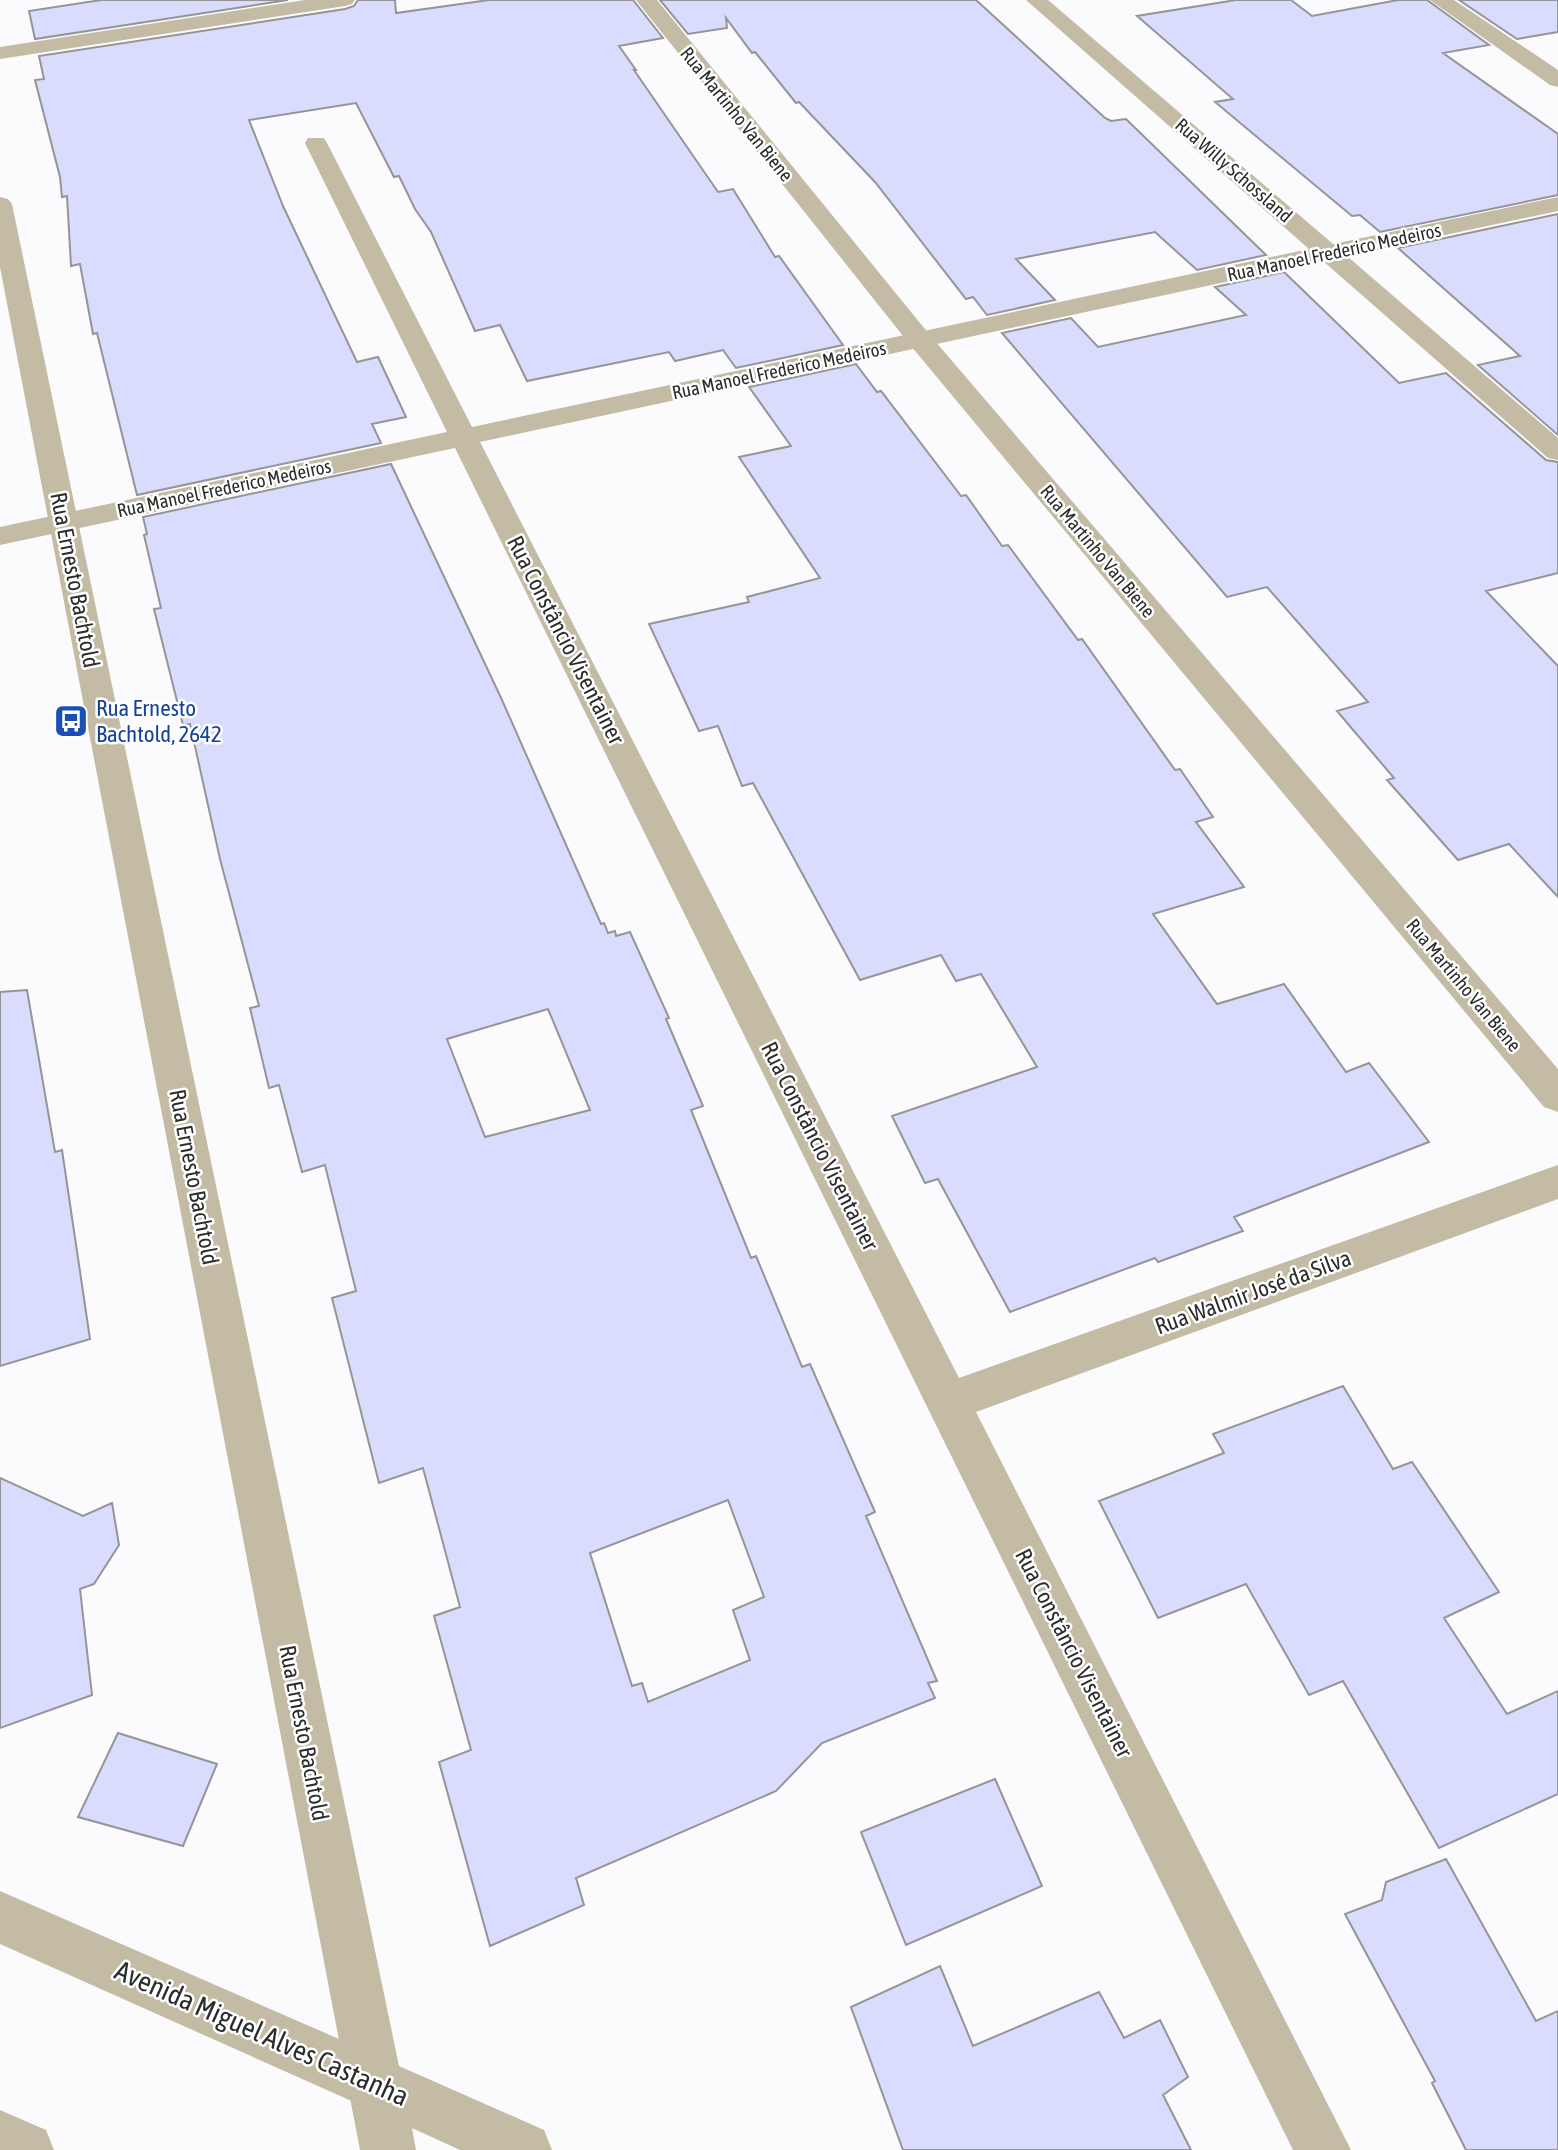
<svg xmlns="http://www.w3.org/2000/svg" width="1558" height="2150" viewBox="0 0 1558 2150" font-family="'Asap Condensed',sans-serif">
  <rect width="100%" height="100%" fill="#fbfbfe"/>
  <path fill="#d9dcfc" stroke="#959597" stroke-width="2" fill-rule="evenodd" d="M101 0H288L35 39 29 11Z
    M358 0H395L396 13 489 0H633L663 38 619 46 636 70H634L718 192 733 189 775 257 779 256 843 345 736 368 723 350 675 361 669 352 527 381 500 325 475 331 431 232 415 209 399 176 394 177 356 103 249 120 283 206 357 362 378 357 406 417 372 424 381 443 137 495 97 333 93 334 80 264 71 266 67 196 62 197 60 177 35 80 44 79 39 56 345 9 354 6Z
    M660 0H976L1105 118 1111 121 1126 119 1266 255 1197 270 1155 232 1016 259 1055 300 987 315 973 297 966 299 875 182 799 102 796 103 755 52 752 53 726 18 727 28 688 34Z
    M1236 0H1291L1312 16 1398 0H1427L1489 45 1443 53 1558 134V195L1380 232 1360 215 1352 216 1215 102 1233 99 1137 16Z
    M1459 0H1558V32L1517 39Z
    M1558 214V435L1478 365 1520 356 1398 248Z
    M1284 272 1399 383 1446 373 1546 460 1558 462V573L1486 591 1558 666V897L1509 844 1458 860 1387 780 1394 778 1337 711 1368 702 1267 587 1227 597 1002 333 1071 318 1098 347 1246 315 1215 287Z
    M856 364 877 392 881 391 961 496 966 495 1002 546 1008 545 1078 640 1082 639 1175 770 1180 769 1213 817 1196 822 1244 887 1153 914 1217 1004 1284 984 1346 1072 1369 1063 1429 1142 1234 1217 1243 1231 1158 1262 1155 1258 1010 1312 938 1179 925 1183 892 1116 1037 1067 981 974 956 981 941 955 860 980 753 783 742 786 718 726 699 731 649 624 749 602 747 597 820 578 739 457 791 446 749 387Z
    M391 464 502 700 601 924 604 923 608 933 615 931 616 936 630 932 669 1018 666 1019 703 1106 691 1110 751 1258 756 1256 802 1367 810 1364 875 1512 866 1516 937 1681 928 1683 935 1698 822 1743 776 1791 576 1878 584 1905 490 1946 439 1762 471 1750 434 1616 460 1607 423 1468 379 1483 332 1298 356 1291 325 1165 302 1172 279 1085 269 1088 250 1008 259 1006 220 859 190 724 183 725 154 609 161 608 144 535 147 534 143 517ZM548 1009 590 1110 485 1137 447 1039ZM728 1500 764 1597 733 1610 750 1660 648 1702 642 1683 632 1686 590 1553Z
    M27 990 55 1152 62 1150 90 1339 0 1366V992Z
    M1343 1386 1393 1469 1412 1462 1499 1592 1444 1618 1507 1714 1558 1691V1794L1439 1848 1343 1681 1309 1695 1246 1584 1158 1618 1099 1501 1224 1453 1213 1434Z
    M0 1478 83 1516 112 1503 119 1545 94 1584 80 1589 92 1695 0 1728Z
    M118 1733 217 1764 183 1846 78 1817Z
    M995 1779 1042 1886 906 1945 861 1832Z
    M1446 1859 1536 2021 1558 2011V2150H1466L1432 2083 1435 2081 1345 1914 1382 1900 1386 1882Z
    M940 1966 973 2046 1099 1992 1124 2038 1160 2020 1188 2077 1163 2095 1191 2150H903L851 2007Z"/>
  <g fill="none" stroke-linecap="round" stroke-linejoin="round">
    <path fill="#c4bba4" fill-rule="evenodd" d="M1026 0H1048L1333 244 1558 197V211L1347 256 1558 438V460L1548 458 1323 261 480 442 959 1378 1558 1165V1199L976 1412 1351 2150H1293L455 448 0 545V527L447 432 305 143 308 138H324L327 143 472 427 1309 249Z
      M1430 0H1454L1558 70V87L1550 85Z
      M0 1891 394 2063 402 2083 394 2103 374 2111 0 1944Z
      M0 2110 46 2130 54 2150H0Z"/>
    <path fill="#c4bba4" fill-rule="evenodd" d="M305 0H355L352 4 345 6 0 59V47Z
      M636 0H657L929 334 1558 1069V1112L1544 1107 911 346Z
      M0 197 8 199 12 204 399 2066 544 2130 552 2150H460L412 2128 416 2150H360L0 267Z"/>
  </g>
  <defs>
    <g id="bus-square" transform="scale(1.75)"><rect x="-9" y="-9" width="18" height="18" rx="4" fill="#1a4fb4" stroke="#fff"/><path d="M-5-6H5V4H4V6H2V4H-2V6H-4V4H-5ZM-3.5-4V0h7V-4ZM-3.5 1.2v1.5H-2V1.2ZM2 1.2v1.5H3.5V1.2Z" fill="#fff"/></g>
  </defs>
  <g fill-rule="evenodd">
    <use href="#bus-square" x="71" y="721"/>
  </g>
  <g text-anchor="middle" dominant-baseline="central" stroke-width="5" stroke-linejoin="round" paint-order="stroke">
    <g font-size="19" fill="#2b2c2c" stroke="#fff">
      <text transform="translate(737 114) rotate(51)">Rua Martinho Van Biene</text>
      <text transform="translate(1234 170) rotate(41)">Rua Willy Schossland</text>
      <text transform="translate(1334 252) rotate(-12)">Rua Manoel Frederico Medeiros</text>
      <text transform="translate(779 370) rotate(-12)">Rua Manoel Frederico Medeiros</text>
      <text transform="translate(224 488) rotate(-12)">Rua Manoel Frederico Medeiros</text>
      <text transform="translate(1098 551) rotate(50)">Rua Martinho Van Biene</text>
      <text transform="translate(1464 985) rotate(50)">Rua Martinho Van Biene</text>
    </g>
    <g font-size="23" fill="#2b2c2c" stroke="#fff">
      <text transform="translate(75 580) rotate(79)">Rua Ernesto Bachtold</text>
      <text transform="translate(566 640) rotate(63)">Rua Constâncio Visentainer</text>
      <text transform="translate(820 1146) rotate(63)">Rua Constâncio Visentainer</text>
      <text transform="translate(194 1177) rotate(79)">Rua Ernesto Bachtold</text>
      <text transform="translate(1253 1292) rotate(-20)">Rua Walmir José da Silva</text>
      <text transform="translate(1074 1653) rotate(63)">Rua Constâncio Visentainer</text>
      <text transform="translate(304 1733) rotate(79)">Rua Ernesto Bachtold</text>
    </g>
    <g font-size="23" fill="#164399" stroke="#fff" text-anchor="start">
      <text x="96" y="708">Rua Ernesto<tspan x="96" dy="26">Bachtold, 2642</tspan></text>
    </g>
    <g font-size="28" fill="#2b2c2c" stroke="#fff">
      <text transform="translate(262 2033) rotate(24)">Avenida Miguel Alves Castanha</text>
    </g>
  </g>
</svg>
